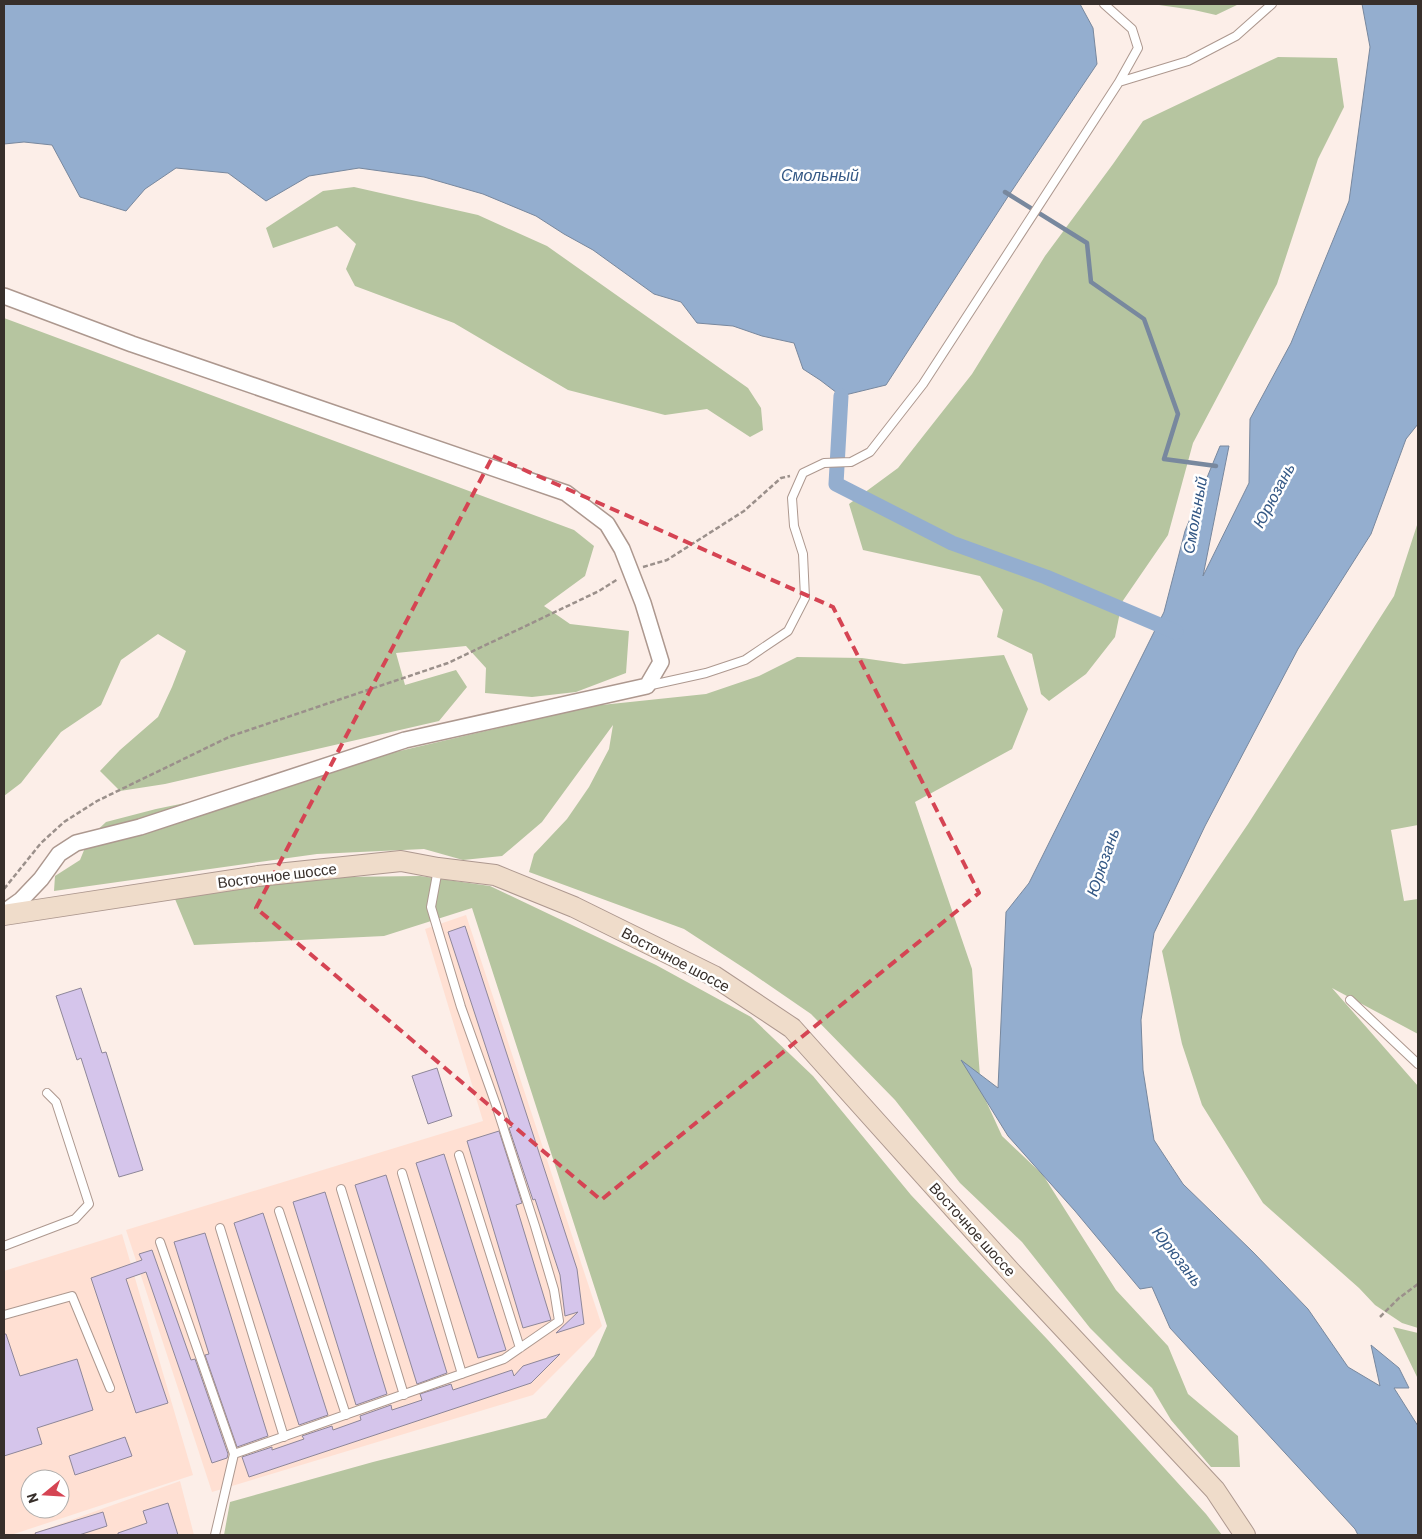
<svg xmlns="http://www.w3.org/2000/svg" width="1422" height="1539" viewBox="0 0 1422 1539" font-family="Barlow,sans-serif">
  <rect width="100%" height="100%" fill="#fceee8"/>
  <path fill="#ffe0d3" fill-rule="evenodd" d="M466 915 602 1326 533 1395 212 1492 126 1230 483 1121 425 929Z
    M122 1234 193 1475 11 1535H4V1271ZM30 1479H60V1509H30Z
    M180 1481 194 1535H29Z"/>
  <path fill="#b6c5a0" d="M1152 4H1239L1216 15 1194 10Z
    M1278 57 1337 58 1344 107 1318 159 1277 284 1193 443 1168 535 1122 602 1115 637 1086 674 1049 701 1041 694 1032 654 997 637 1003 610 980 576 863 550 849 504 898 468 972 374 1045 256 1113 164 1143 121Z
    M354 187 478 215 547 246 748 388 761 408 763 430 750 437 707 409 665 415 568 390 454 323 355 286 346 269 356 244 337 226 273 248 266 228 323 191Z
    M4 318 574 530 594 546 585 576 544 606 570 624 629 631 626 673 576 692 532 697 485 693 486 668 466 646 396 653 405 685 456 670 467 687 439 721 165 784 120 791 100 771 120 750 158 717 172 687 186 651 158 634 121 660 101 705 61 732 21 783 4 796Z
    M1418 522V825L1391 830 1404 901 1418 899V1034L1332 988 1418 1086V1328L1402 1323 1375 1305 1359 1288 1263 1203 1202 1105 1182 1044 1162 951 1248 824 1394 596Z
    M1004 655 1028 709 1012 749 915 802 972 969 981 1090 1002 1136 1043 1175 1116 1290 1168 1346 1188 1394 1238 1436 1240 1467H1211L1171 1420 1152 1388 1123 1361 1090 1328 1022 1242 960 1183 895 1100 811 1014 750 972 684 929 529 872 534 854 567 819 589 787 609 749 613 725 542 822 502 856 463 860 424 849 317 854 54 891 55 876 80 860 89 838 106 822 156 809 190 802 210 795 273 780 351 765 391 753 592 706 706 694 759 676 797 657 862 658 904 664Z
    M420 876 490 886 656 965 751 1017 813 1076 911 1195 1047 1339 1206 1514 1222 1535H224L230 1502 373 1462 546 1418 594 1356 607 1326 472 908 384 936 194 945 175 899 270 885 340 877Z
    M1393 1327 1418 1333V1379Z"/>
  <path fill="#94aecf" stroke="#78889e" d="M4 4H1080L1093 28 1097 64 1009 195 886 385 841 396 820 380 803 369 794 343 762 336 733 326 697 323 681 302 654 294 593 250 564 234 536 216 483 194 424 177 359 168 309 176 266 201 228 173 176 168 145 189 126 211 80 197 52 145 24 142 4 144Z
    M1362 4H1418V424L1406 439 1371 534 1298 649 1205 826 1154 933 1141 1020 1143 1070 1154 1140 1183 1184 1253 1252 1308 1309 1348 1367 1380 1386 1371 1345 1399 1368 1409 1388H1394L1418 1426V1535H1358L1355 1529 1170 1328 1152 1287 1140 1289 1075 1211 1008 1136 961 1060 998 1088 1006 912 1029 883 1164 612 1185 531 1220 446H1229L1203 576 1249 483 1250 419 1291 343 1349 201 1370 47Z"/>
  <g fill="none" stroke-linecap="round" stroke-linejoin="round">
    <path stroke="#78889e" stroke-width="4.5" d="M1005 192 1087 243 1091 282 1144 319 1178 414 1164 459 1216 466"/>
    <path stroke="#94aecf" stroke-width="15" d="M841 396 836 484 952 543 1046 577 1176 632"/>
  </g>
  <path fill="#d5c5eb" stroke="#8e8799" d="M465 926 577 1269 584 1324 556 1333 578 1312 565 1316 560 1275 535 1199 533 1200 509 1128 512 1127 448 932Z
    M81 988 102 1053 106 1052 143 1170 119 1177 81 1058 77 1060 56 996Z
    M437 1068 452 1116 428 1124 412 1076Z
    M499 1131 522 1203 516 1205 551 1320 523 1328 467 1141Z
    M444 1154 506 1350 478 1358 416 1163Z
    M386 1175 447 1373 417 1384 355 1185Z
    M325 1192 387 1394 356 1405 293 1202Z
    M263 1213 328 1415 299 1425 234 1223Z
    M205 1233 268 1436 237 1447 205 1355 209 1354 174 1242Z
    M152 1250 191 1360 195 1359 228 1454 227 1458 212 1463 146 1272 126 1279 168 1403 136 1413 91 1278 142 1260 139 1254Z
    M4 1334H6L20 1376 77 1359 93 1410 37 1428 42 1444 4 1456Z
    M560 1354 531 1383 249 1477 242 1457 272 1447V1450L304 1439 302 1436 332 1426 333 1430 361 1420 360 1416 391 1405 392 1410 422 1400 420 1394 451 1384 453 1390 512 1370 514 1376 523 1366Z
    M125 1437 132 1456 75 1475 69 1456Z
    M168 1503 178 1535H118V1533L147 1523 143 1511Z
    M103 1512 107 1526 79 1535H36L35 1533Z"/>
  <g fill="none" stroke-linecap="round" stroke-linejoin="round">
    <g stroke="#ad988f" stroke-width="10">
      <path id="service" d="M1104 4 1132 29 1138 48 1119 82
        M647 686 706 673 745 660 788 631 805 598 803 554 794 526 792 498 803 473 824 463 851 462 870 452 923 384 1119 82 1188 61 1236 36 1272 4
        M1350 1000 1418 1064
        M459 1155 520 1348
        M402 1173 462 1374
        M341 1189 404 1395
        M279 1211 346 1415
        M220 1228 284 1437
        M160 1242 234 1454 215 1535
        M4 1246 75 1219 89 1204 56 1102 47 1093
        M4 1315 72 1296 110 1388
        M234 1454 504 1359 559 1321 554 1290 535 1226 496 1105 461 1007 431 907 438 869"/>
    </g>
    <g stroke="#ad988f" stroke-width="18">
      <path id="minor" d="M4 296 132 344 566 493 607 524 622 549 643 603 661 662 647 686 405 740 140 827 76 843 59 854 41 879 21 900 4 912"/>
    </g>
    <g stroke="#ad988f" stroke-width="22">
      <path id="secondary" d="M4 915 258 876 401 861 438 868 495 875 574 907 714 976 792 1028 1010 1271 1215 1490 1245 1535"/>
    </g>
    <path stroke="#9b908b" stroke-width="2.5" stroke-dasharray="5 2.5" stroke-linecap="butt" d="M643 567 667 560 744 511 781 478 790 476
      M4 889 41 843 64 822 97 801 231 736 448 663 599 591 618 579
      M1380 1317 1399 1298 1418 1284"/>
    <use href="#service" stroke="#fff" stroke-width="8"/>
    <use href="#minor" stroke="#fff" stroke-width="15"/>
    <use href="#secondary" stroke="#efdcca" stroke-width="20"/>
  </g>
  <path fill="none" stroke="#d54453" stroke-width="4" stroke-dasharray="10 6" stroke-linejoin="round" d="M493 456 833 607 979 893 601 1200 256 908Z"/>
  <g text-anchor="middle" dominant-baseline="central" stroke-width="5" stroke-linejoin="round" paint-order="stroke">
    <g font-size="15" fill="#372f2b" stroke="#fff">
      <text transform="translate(277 875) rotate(-7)">Восточное шоссе</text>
      <text transform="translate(676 959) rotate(28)">Восточное шоссе</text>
      <text transform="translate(973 1229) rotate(48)">Восточное шоссе</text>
    </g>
    <g font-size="16" font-style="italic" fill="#345885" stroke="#fff">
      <text x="820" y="174">Смольный</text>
      <text transform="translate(1273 495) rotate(-62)">Юрюзань</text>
      <text transform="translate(1194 515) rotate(-80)">Смольный</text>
      <text transform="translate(1102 862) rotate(-71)">Юрюзань</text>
      <text transform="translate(1178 1256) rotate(52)">Юрюзань</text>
    </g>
  </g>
  <rect width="1422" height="1539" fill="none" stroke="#372f2b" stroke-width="10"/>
  <g transform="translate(45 1494) rotate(252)"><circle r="24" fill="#ffffff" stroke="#afacaa"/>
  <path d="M0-4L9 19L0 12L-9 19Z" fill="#d54453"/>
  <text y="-8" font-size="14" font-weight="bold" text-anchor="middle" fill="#372f2b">N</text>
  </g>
</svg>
